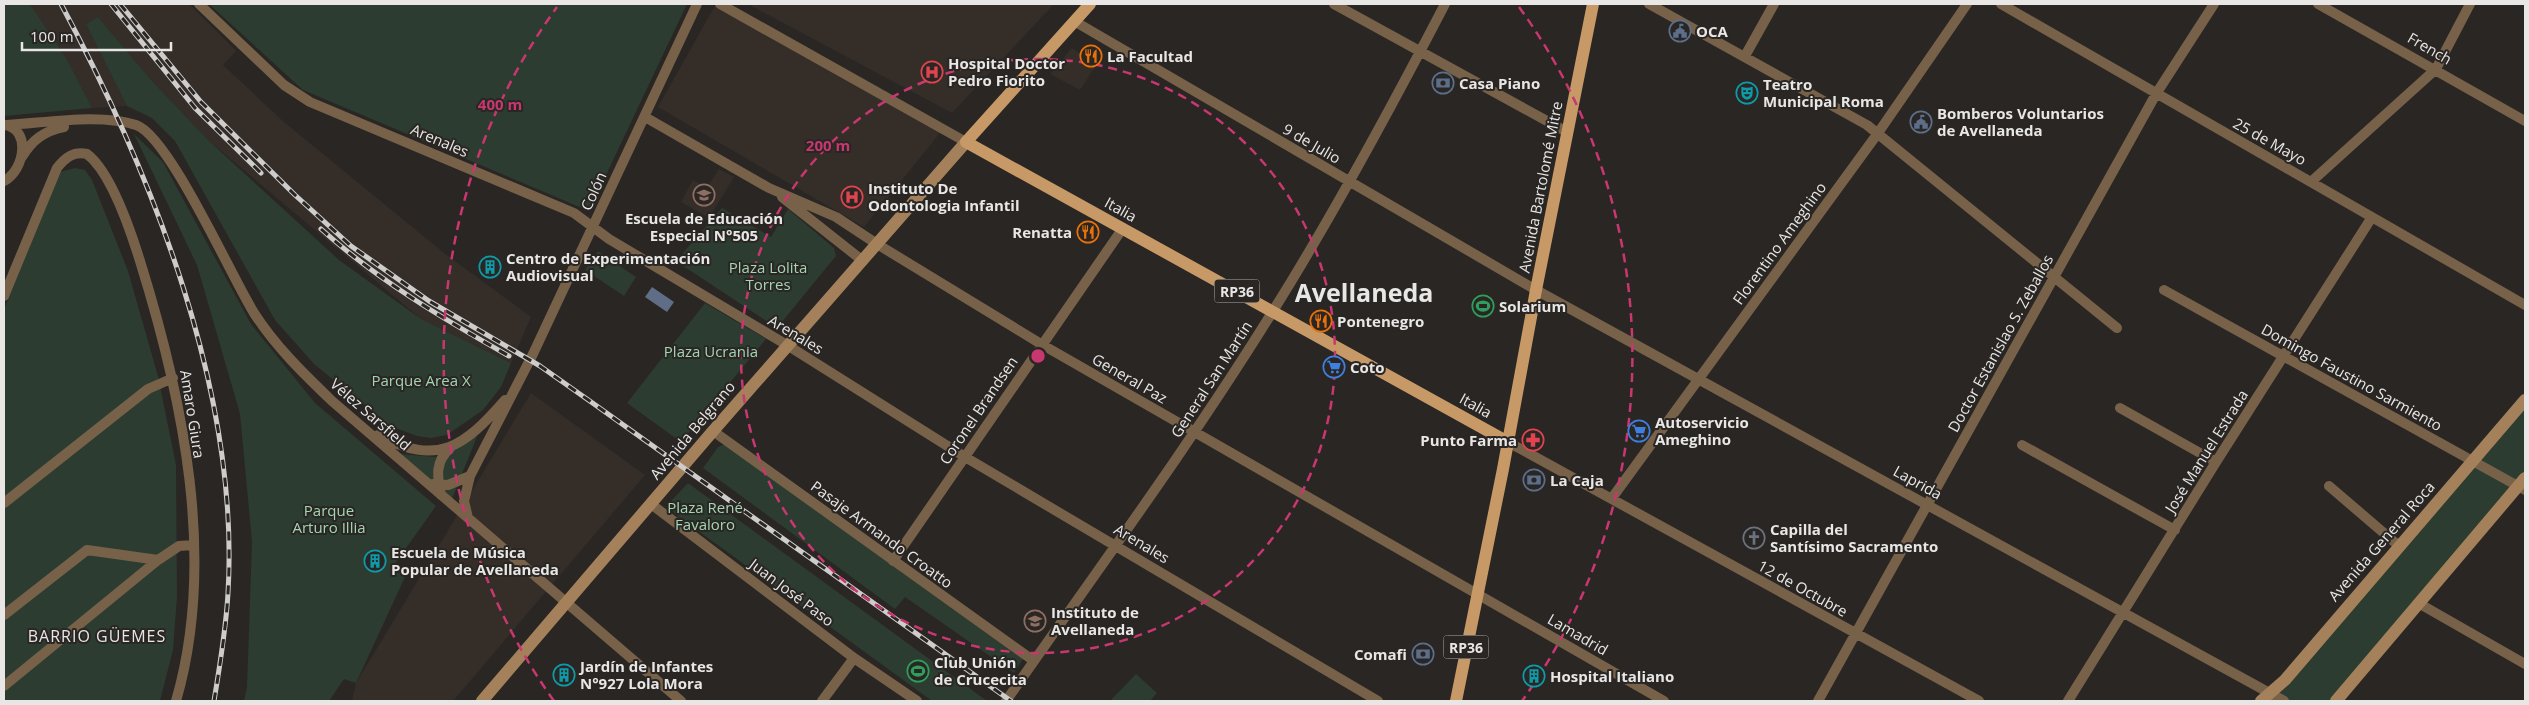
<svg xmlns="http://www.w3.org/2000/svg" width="2529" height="705" viewBox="0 0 2529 705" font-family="'Open Sans',sans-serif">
  <rect width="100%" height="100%" fill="#292624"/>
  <path fill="#352e28" d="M30 4H189L236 51 223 65 284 122 444 253 531 317 511 363 421 319 208 140 153 82 98 17 86 24 127 106 92 108 68 61Z
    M716 4 940 133 864 227 658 107Z
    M748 4H1054L952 113Z
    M1072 48 1096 65 1080 90 1050 74Z
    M719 169 734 177 709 218 681 202 693 180 707 188Z
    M531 393 645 475 453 701H352L356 683Z"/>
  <path fill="#2c3c30" d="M4 4H30L68 61 92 108 4 116Z
    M209 4H687L589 211 303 90Z
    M98 17 153 82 208 140 339 260 421 319 511 363 501 387 483 410 447 435 431 438 417 436 390 426 314 364 275 320 175 141 152 118 127 106 86 24Z
    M134 134 163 162 251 324 315 403 436 506 394 565 405 577 356 683 344 679 329 701H244L247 687 252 542 240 414 197 265Z
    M75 168 85 170 92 180 128 271 158 376 176 465 177 597 173 650 160 701H4V309L60 172Z
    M722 208 771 237 788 209 834 248 836 256 777 328 676 261Z
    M598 251 636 277 624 296 585 270Z
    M705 303 766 339 681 442 627 403Z
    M2525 406V478L2336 701H2284L2270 694Z
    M478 434 452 499 400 454 435 457Z
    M725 444 1023 659 1014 673 905 597 895 609 703 468 718 447Z
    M688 483 987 701H932L675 514 671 507 672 500Z
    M1136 674 1157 693 1150 701H1110Z"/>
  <path fill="#5f6e86" d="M652 287 674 302 667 312 645 297Z"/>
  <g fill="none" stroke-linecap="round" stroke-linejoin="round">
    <path stroke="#776149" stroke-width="10" d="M199 4 284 85 310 102 574 213 609 239 787 345 965 457 1378 701
      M720 4 966 142
      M1334 4 1567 132
      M1649 4 1867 125 2117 328
      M2001 4 2525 305
      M2318 4 2525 121
      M1074 21 1536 290 2284 701
      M1745 56 1774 4
      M645 117 769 188 836 217 877 244 1041 344 1664 701
      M7 125C45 123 100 113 136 125 169 136 231 276 254 313 275 346 303 373 332 401L681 701
      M22 157C32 140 44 131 64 127
      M4 181C25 170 31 129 5 125
      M2312 181 2436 69 2470 4
      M782 197 863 261
      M2164 290 2525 490
      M4 296 57 168C65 158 73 151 87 154 111 172 131 232 140 261 183 399 217 560 176 701
      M2120 408 2216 462
      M713 431 1034 661
      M378 435C438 467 464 447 505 400
      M1508 442 1979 701
      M2022 445 2175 530
      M433 484 448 485 470 476
      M2329 486 2399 546
      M441 495C437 476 435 462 450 448
      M1612 498 1878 133 1967 4
      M4 503 148 389 173 378
      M651 504 854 658 917 701
      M468 518 464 501 470 476 533 354 697 4
      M893 561 1123 228
      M2420 604 2525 664
      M4 615 87 550 158 560
      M4 686 158 560 179 546 193 545
      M822 701 854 658
      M1006 701C1096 572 1190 445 1273 311 1335 212 1391 108 1445 4
      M1818 701 2156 94 2214 4
      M2068 701 2216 462 2372 217"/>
    <path stroke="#a4815a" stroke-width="12" d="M482 701 713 431 966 142
      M2261 701 2285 680 2525 400
      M2336 701 2525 478"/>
    <path stroke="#c79967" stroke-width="12" d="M1090 4 966 142 1508 442
      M1456 701 1503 469 1536 290 1593 4"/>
    <g stroke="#cecdcb" stroke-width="5">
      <path id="rail" d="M61 4C153 176 240 394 228 593 226 629 220 665 214 701
        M111 4 195 108 261 173
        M120 4 201 102 295 195 351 246 429 301 540 366 594 404 1011 701
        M321 229C379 281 442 318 509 356"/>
    </g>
    <use href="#rail" stroke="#292624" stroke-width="3" stroke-dasharray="9" stroke-linecap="butt"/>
  </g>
  <g fill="none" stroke="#c83770" stroke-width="2.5" stroke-dasharray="9 6">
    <circle cx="1038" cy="356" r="297"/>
    <path d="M554 701A594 594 0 0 1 557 7M1519 7A594 594 0 0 1 1522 701"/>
  </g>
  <defs>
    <g id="civic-ring" transform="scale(1.125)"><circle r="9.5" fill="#292624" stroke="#5c6f8a" stroke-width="1.5"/><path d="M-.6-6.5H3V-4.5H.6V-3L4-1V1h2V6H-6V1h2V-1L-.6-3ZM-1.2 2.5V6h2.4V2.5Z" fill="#5c6f8a"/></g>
    <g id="restaurant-ring" transform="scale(1.125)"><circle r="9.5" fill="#292624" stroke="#e8710a" stroke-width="1.5"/><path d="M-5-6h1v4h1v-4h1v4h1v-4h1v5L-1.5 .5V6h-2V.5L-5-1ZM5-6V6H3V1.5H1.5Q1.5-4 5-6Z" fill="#e8710a"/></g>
    <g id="hospital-ring" transform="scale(1.125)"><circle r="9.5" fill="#292624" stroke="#e0444e" stroke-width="1.5"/><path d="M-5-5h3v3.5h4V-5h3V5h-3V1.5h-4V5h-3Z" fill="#e0444e"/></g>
    <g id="bank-ring" transform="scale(1.125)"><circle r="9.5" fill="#292624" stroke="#5c6f8a" stroke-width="1.5"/><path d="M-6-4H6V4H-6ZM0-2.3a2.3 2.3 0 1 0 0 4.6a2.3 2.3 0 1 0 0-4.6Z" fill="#5c6f8a"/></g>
    <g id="theatre-ring" transform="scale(1.125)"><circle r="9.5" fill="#292624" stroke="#0f9aa8" stroke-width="1.5"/><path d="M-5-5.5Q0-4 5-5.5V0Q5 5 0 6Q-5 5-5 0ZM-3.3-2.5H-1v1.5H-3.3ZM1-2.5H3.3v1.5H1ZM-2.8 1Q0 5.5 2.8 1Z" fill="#0f9aa8"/></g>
    <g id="school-ring" transform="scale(1.125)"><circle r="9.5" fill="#292624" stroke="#8d6e63" stroke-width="1.5"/><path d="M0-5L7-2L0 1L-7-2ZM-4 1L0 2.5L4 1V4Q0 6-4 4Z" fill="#8d6e63"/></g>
    <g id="building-ring" transform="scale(1.125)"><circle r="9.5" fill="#292624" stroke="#0f9aa8" stroke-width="1.5"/><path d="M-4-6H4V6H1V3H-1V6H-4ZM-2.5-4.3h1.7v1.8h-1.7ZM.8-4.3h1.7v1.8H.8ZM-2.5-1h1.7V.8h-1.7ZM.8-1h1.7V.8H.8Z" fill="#0f9aa8"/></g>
    <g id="stadium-ring" transform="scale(1.125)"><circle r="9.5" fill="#292624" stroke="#2e9e5b" stroke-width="1.5"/><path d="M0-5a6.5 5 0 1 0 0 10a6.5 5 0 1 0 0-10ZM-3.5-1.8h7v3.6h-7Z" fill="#2e9e5b"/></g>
    <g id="supermarket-ring" transform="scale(1.125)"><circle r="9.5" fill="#292624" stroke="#3f7fe0" stroke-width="1.5"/><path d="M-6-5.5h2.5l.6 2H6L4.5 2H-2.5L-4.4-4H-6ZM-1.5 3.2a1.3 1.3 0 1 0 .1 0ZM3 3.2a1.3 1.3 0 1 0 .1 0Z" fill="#3f7fe0"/></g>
    <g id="pharmacy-ring" transform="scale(1.125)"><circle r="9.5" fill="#292624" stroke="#e0444e" stroke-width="1.5"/><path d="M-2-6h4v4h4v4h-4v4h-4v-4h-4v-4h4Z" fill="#e0444e"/></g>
    <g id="church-ring" transform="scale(1.125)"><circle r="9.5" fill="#292624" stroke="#6b7280" stroke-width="1.5"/><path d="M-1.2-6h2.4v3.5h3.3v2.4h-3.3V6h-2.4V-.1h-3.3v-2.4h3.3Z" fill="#6b7280"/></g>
  </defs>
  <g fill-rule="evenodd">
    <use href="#civic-ring" x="1680" y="31"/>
    <use href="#restaurant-ring" x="1091" y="56"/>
    <use href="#hospital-ring" x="932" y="72"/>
    <use href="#bank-ring" x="1443" y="83"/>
    <use href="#theatre-ring" x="1747" y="93"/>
    <use href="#civic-ring" x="1921" y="122"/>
    <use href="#school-ring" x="704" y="195"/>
    <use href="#hospital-ring" x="852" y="197"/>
    <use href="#restaurant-ring" x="1088" y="232"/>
    <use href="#building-ring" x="490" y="267"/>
    <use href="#stadium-ring" x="1483" y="306"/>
    <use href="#restaurant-ring" x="1321" y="321"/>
    <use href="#supermarket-ring" x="1334" y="367"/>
    <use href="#supermarket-ring" x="1639" y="431"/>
    <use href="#pharmacy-ring" x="1533" y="440"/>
    <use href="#bank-ring" x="1534" y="480"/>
    <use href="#church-ring" x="1754" y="538"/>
    <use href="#building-ring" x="375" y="561"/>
    <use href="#school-ring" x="1035" y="621"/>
    <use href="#bank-ring" x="1423" y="654"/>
    <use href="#stadium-ring" x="918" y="671"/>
    <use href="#building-ring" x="564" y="675"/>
    <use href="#building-ring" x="1534" y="676"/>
  </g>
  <g text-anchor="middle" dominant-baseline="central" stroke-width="4" stroke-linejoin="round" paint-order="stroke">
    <g fill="#292624" stroke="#afadab" stroke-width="1">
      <rect x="1214.5" y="279.5" width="45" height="23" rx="4"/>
      <rect x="1443.5" y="635.5" width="45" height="23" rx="4"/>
    </g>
    <g font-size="14" font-weight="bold" fill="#e8e7e5">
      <text x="1237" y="291">RP36</text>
      <text x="1466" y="647">RP36</text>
    </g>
    <g font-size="15" font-weight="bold" fill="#e8e7e5" stroke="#292624" text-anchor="start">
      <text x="1696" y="31">OCA</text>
      <text x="1107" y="56">La Facultad</text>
      <text x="948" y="63">Hospital Doctor<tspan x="948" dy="17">Pedro Fiorito</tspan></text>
      <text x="1459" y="83">Casa Piano</text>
      <text x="1763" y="84">Teatro<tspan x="1763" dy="17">Municipal Roma</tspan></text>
      <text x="1937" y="113">Bomberos Voluntarios<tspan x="1937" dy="17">de Avellaneda</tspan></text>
      <text x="868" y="188">Instituto De<tspan x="868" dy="17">Odontologia Infantil</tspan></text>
      <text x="704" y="218" text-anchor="middle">Escuela de Educación<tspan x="704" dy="17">Especial N°505</tspan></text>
      <text x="1072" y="232" text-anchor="end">Renatta</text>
      <text x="506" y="258">Centro de Experimentación<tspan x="506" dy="17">Audiovisual</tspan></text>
      <text x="1499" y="306">Solarium</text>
      <text x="1337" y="321">Pontenegro</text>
      <text x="1350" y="367">Coto</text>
      <text x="1655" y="422">Autoservicio<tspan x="1655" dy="17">Ameghino</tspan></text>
      <text x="1517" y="440" text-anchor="end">Punto Farma</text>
      <text x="1550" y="480">La Caja</text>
      <text x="1770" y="529">Capilla del<tspan x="1770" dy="17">Santísimo Sacramento</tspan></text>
      <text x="391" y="552">Escuela de Música<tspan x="391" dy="17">Popular de Avellaneda</tspan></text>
      <text x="1051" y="612">Instituto de<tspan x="1051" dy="17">Avellaneda</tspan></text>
      <text x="1407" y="654" text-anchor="end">Comafi</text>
      <text x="934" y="662">Club Unión<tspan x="934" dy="17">de Crucecita</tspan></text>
      <text x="580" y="666">Jardín de Infantes<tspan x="580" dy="17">N°927 Lola Mora</tspan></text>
      <text x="1550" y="676">Hospital Italiano</text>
    </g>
    <g font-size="15" fill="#e8e7e5" stroke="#292624">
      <text transform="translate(2430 48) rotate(30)">French</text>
      <text transform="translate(440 140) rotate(23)">Arenales</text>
      <text transform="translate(2270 141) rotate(29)">25 de Mayo</text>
      <text transform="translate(1312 143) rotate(30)">9 de Julio</text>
      <text transform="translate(1540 187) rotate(-79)">Avenida Bartolomé Mitre</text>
      <text transform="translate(593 191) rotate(-65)">Colón</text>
      <text transform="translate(1121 209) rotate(29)">Italia</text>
      <text transform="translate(1779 243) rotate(-54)">Florentino Ameghino</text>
      <text transform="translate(796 334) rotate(31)">Arenales</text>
      <text transform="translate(2000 343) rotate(-61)">Doctor Estanislao S. Zeballos</text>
      <text transform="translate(2352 377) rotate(29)">Domingo Faustino Sarmiento</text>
      <text transform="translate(1130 378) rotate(30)">General Paz</text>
      <text transform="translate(1211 379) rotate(-57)">General San Martín</text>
      <text transform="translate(1476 405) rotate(29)">Italia</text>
      <text transform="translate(978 410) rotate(-56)">Coronel Brandsen</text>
      <text transform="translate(193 414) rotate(81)">Amaro Giura</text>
      <text transform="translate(371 414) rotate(41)">Vélez Sarsfield</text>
      <text transform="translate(692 430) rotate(-50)">Avenida Belgrano</text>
      <text transform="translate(2206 451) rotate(-58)">José Manuel Estrada</text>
      <text transform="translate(1918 482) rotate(29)">Laprida</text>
      <text transform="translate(882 534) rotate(36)">Pasaje Armando Croatto</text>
      <text transform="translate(2381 541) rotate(-49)">Avenida General Roca</text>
      <text transform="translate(1142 543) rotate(31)">Arenales</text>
      <text transform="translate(1803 588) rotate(29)">12 de Octubre</text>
      <text transform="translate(792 592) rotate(37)">Juan José Paso</text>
      <text transform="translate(1578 634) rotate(30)">Lamadrid</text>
    </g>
    <g font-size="15" fill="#a5d6b2" stroke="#292624">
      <text x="768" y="267">Plaza Lolita<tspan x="768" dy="17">Torres</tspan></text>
      <text x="711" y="351">Plaza Ucrania</text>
      <text x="421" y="380">Parque Area X</text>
      <text x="705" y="507">Plaza René<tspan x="705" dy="17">Favaloro</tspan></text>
      <text x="329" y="510">Parque<tspan x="329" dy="17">Arturo Illia</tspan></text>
    </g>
    <g font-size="16" letter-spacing="1" fill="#e8e7e5" stroke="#292624">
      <text x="97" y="636">BARRIO GÜEMES</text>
    </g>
    <g font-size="25" font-weight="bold" fill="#e8e7e5" stroke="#292624">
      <text x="1364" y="292">Avellaneda</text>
    </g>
  </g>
  <circle cx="1038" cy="356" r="8" fill="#c83770" stroke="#292624" stroke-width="2.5"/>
  <g font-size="15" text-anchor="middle" font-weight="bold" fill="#c83770" stroke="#292624" stroke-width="4" stroke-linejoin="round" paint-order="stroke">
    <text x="500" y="110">400 m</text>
    <text x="828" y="151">200 m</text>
  </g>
  <rect width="2529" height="705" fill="none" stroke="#e8e7e5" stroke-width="10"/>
  <path d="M22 42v8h149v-8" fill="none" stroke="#e8e7e5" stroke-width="2.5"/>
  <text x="30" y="42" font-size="15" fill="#e8e7e5" stroke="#292624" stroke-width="4" paint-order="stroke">100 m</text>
</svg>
